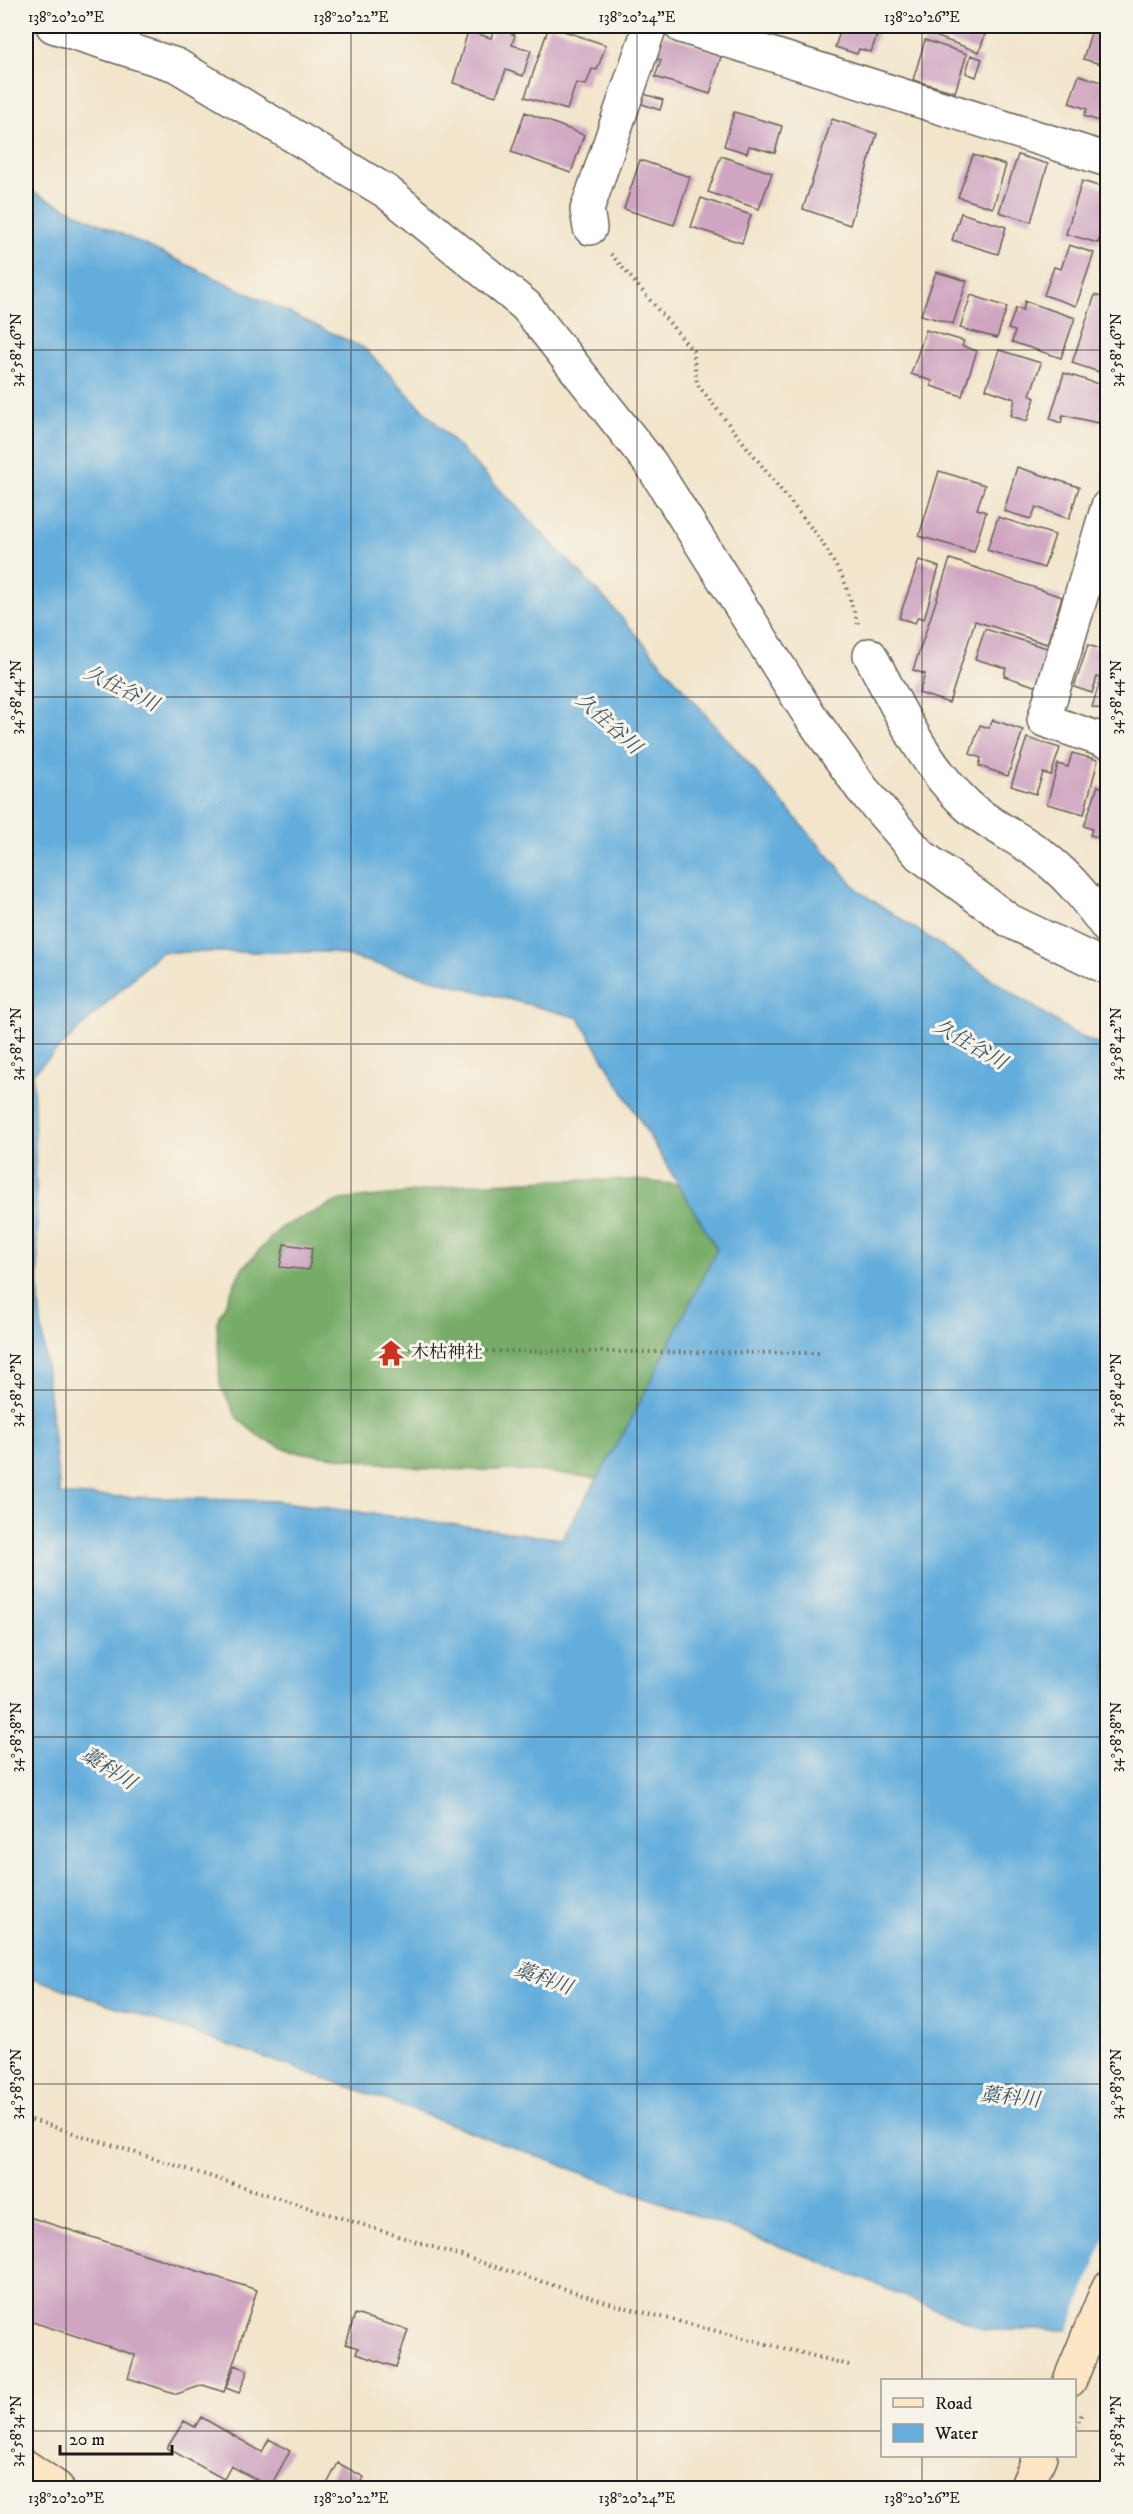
<svg xmlns="http://www.w3.org/2000/svg" width="1133" height="2514" viewBox="0 0 1133 2514" font-family="'IM FELL DW Pica','Noto Serif JP',serif">
  <rect width="100%" height="100%" fill="#f7f3e8"/>
  <filter id="ink" filterUnits="userSpaceOnUse"><feTurbulence type="fractalNoise" baseFrequency=".0167" numOctaves="2"/><feDisplacementMap in="SourceGraphic" scale="12" xChannelSelector="R" yChannelSelector="G"/><feConvolveMatrix kernelMatrix="1 2 1 2 8 2 1 2 1" color-interpolation-filters="sRGB"/></filter>
  <filter id="wash" filterUnits="userSpaceOnUse"><feTurbulence type="fractalNoise" baseFrequency=".008" numOctaves="4" result="noise"/><feDisplacementMap in="SourceGraphic" scale="24" xChannelSelector="R" yChannelSelector="G"/><feGaussianBlur stdDeviation="1.35" result="paint"/><feColorMatrix in="noise" values="0 0 0 0 0 0 0 0 0 0 0 0 0 0 0 0 0 1.4 0 .05"/><feComposite in="paint" operator="in"/></filter>
  <g filter="url(#wash)">
    <rect width="100%" height="100%" fill="#f2e5cb"/>
    <path fill="#76ac68" stroke="#496442" stroke-width="1.5" d="M551 1180H635L701 1187 745 1205 614 1480 534 1471 428 1469 289 1451 261 1438 238 1419 220 1385 217 1322 241 1270 281 1227 340 1200 408 1193 467 1184Z"/>
    <path fill="#64addc" stroke="#40647c" stroke-width="1.5" fill-rule="evenodd" d="M26 189 364 348 607 601 860 892 1075 1034 1107 1048V2330H987L811 2258 353 2088 26 1976ZM160 952H331L579 1018 717 1249 629 1424 562 1539 276 1501 60 1495 39 1303 33 1073Z"/>
    <path fill="#f2e5cb" d="M1107 2233 1108 2333H1067Z"/>
    <g id="blocks">
      <path fill="#cfa5c1" d="M549 26 606 45 597 70 592 69 586 85 576 83 567 110 525 97Z
        M842 26H880L871 52 859 49 857 54 835 47Z
        M935 26H988L979 52 932 35Z
        M1093 26H1108V66L1083 59Z
        M494 28 515 35 512 45 531 50 523 76 506 70 496 96 453 83 468 31 491 38Z
        M664 35 722 53 710 94 655 77 661 60 656 59Z
        M925 40 967 54 955 92 913 80Z
        M971 55 982 59 976 77 966 73Z
        M1079 75 1108 84V124L1084 116 1087 109 1069 103Z
        M638 92 663 100 660 110 636 102Z
        M525 112 584 135 571 173 511 152Z
        M734 112 782 126 775 153 749 146 747 153 724 146Z
        M832 119 877 134 850 225 803 209Z
        M973 155 1006 165 993 208 958 197Z
        M1018 155 1048 164 1031 222 999 212Z
        M721 156 772 173 759 209 708 192Z
        M640 160 690 177 674 225 624 209Z
        M1082 181 1108 189V214L1098 243 1066 234Z
        M701 198 751 215 742 243 691 227Z
        M961 213 1006 227 998 254 952 240Z
        M1069 245 1094 253 1076 306 1044 295 1054 267 1061 269Z
        M936 272 967 281 953 324 921 315Z
        M971 295 1007 307 997 338 960 328Z
        M1095 295 1108 299V375L1072 363Z
        M1025 301 1075 318 1061 358 1012 342 1015 331 1008 329 1016 308 1023 310Z
        M926 330 964 341 962 346 977 351 962 396 931 386 932 381 911 374Z
        M999 350 1041 363 1030 395 1035 398 1027 421 1011 416 1015 399 986 389Z
        M1064 373 1108 387 1098 423 1063 415 1061 423 1050 419Z
        M1017 467 1079 487 1069 519 1036 507 1031 519 1004 511Z
        M939 471 985 485 977 509 986 512 974 552 919 536Z
        M998 517 1055 535 1044 568 987 550Z
        M950 559 1062 597 1047 644 975 621 949 703 919 693 925 674 913 670Z
        M919 560 939 567 924 619 918 617 915 623 899 618Z
        M985 629 1050 649 1038 687 1004 676 1006 668 975 659Z
        M1088 645 1107 651 1104 659H1108V711L1092 707 1101 678 1097 677 1092 693 1074 687Z
        M993 720 1023 730 1008 776 979 766 981 758 970 754 980 725 989 728Z
        M1027 738 1060 748 1051 775 1043 773 1036 794 1011 786Z
        M1072 753 1098 760 1084 814 1047 804 1058 764 1068 767Z
        M1098 786 1108 789V840L1090 835 1092 829 1084 826Z
        M284 1244 312 1248 309 1270 280 1267Z
        M26 2216 257 2290 224 2392 203 2385 177 2394 128 2378 135 2355 26 2320Z
        M355 2314 408 2330 396 2367 356 2354 358 2348 346 2344Z
        M235 2365 248 2370 239 2393 226 2388Z
        M201 2417 262 2452 269 2439 290 2451 270 2487 231 2466 224 2479 222 2478 167 2448 184 2421 195 2427Z
        M338 2463 364 2477 358 2488H325Z"/>
    </g>
  </g>
  <g filter="url(#ink)">
    <use href="#blocks" fill-opacity="0" stroke="#676259" stroke-width="1.5"/>
    <g fill="none" stroke-linecap="round" stroke-linejoin="round">
      <g stroke="#676259" stroke-width="36">
        <path id="minor" d="M53 26 176 65 387 192 526 306 651 464 808 713 862 789 920 855 1010 921 1108 968
          M681 26 1108 160
          M590 228 587 210 650 26
          M1108 506 1044 720 1108 742
          M870 655C898 707 923 764 967 805 992 828 1025 840 1050 862 1073 881 1090 904 1108 928"/>
      </g>
      <g stroke="#676259" stroke-width="36">
        <path id="secondary" d="M1070 2380 1108 2288
          M26 2467 57 2488
          M1026 2488 1040 2456"/>
      </g>
      <path stroke="#676259" stroke-width="4" stroke-dasharray="1.5 4.5" stroke-linecap="butt" d="M611 254 693 351 697 384 820 539 844 580 858 624
        M403 1348 449 1351 820 1353
        M26 2118 619 2306 849 2365
        M1074 2433 1082 2413"/>
      <use href="#minor" stroke="#fff" stroke-width="33"/>
      <use href="#secondary" stroke="#fce6c4" stroke-width="33"/>
    </g>
  </g>
  <path fill="none" stroke="#1c1c1c" stroke-width="1.5" stroke-opacity="0.45" d="M66 26V2488M351 26V2488M637 26V2488M922 26V2380M26 350H1108M26 697H1108M26 1044H1108M26 1390H1108M26 1737H1108M26 2084H1108M26 2431H882M1074 2431H1108M922 2456V2488"/>
  <defs>
    <g id="temple-bare" transform="scale(2.07)"><path d="M0-6L5-2H3V0L6.5 2.5H4V6H1.5V3h-3V6H-4V2.5H-6.5L-3 0V-2H-5Z" fill="#c8321e" stroke="#f7f3e8" stroke-width="2.5" paint-order="stroke"/></g>
  </defs>
  <g fill-rule="evenodd">
    <use href="#temple-bare" x="391" y="1353"/>
  </g>
  <g text-anchor="middle" dominant-baseline="central" stroke-width="6" stroke-linejoin="round" paint-order="stroke">
    <g font-size="18" fill="#1c1c1c" stroke="#f7f3e8" text-anchor="start">
      <text x="411" y="1353">木枯神社</text>
    </g>
    <g font-size="20" font-style="italic" fill="#395669" stroke="#f7f3e8">
      <text transform="translate(121 689) rotate(26)">久住谷川</text>
      <text transform="translate(608 724) rotate(42)">久住谷川</text>
      <text transform="translate(970 1045) rotate(30)">久住谷川</text>
      <text transform="translate(108 1769) rotate(33)">藁科川</text>
      <text transform="translate(543 1979) rotate(20)">藁科川</text>
      <text transform="translate(1010 2098) rotate(6)">藁科川</text>
    </g>
  </g>
  <rect width="1133" height="2514" fill="none" stroke="#f7f3e8" stroke-width="66"/>
  <rect x="881" y="2379" width="195" height="78" fill="#f7f3e8" stroke="#9f9d96" stroke-width="1.5"/>
  <rect x="893" y="2398" width="30" height="9" fill="#fce6c4" stroke="#9f9d96" stroke-width="1.5"/>
  <text x="935" y="2409" font-size="18" fill="#1c1c1c">Road</text>
  <rect x="893" y="2424" width="30" height="18" fill="#64addc" stroke="#9f9d96" stroke-width="1.5"/>
  <text x="935" y="2439" font-size="18" fill="#1c1c1c">Water</text>
  <path d="M60 2445v9h112v-9" fill="none" stroke="#1c1c1c" stroke-width="3"/>
  <text x="69" y="2445" font-size="18" fill="#1c1c1c" stroke="#f7f3e8" stroke-width="4.5" paint-order="stroke">20 m</text>
  <rect x="33" y="33" width="1067" height="2448" fill="none" stroke="#1c1c1c" stroke-width="2"/>
  <g font-size="15" text-anchor="middle" fill="#1c1c1c">
    <text x="66" y="22">138°20'20"E</text>
    <text x="351" y="22">138°20'22"E</text>
    <text x="637" y="22">138°20'24"E</text>
    <text x="922" y="22">138°20'26"E</text>
    <text transform="translate(16 350) rotate(-90)" y="5">34°58'46"N</text>
    <text transform="translate(1116 350) rotate(-90)" y="5">34°58'46"N</text>
    <text transform="translate(16 697) rotate(-90)" y="5">34°58'44"N</text>
    <text transform="translate(1116 697) rotate(-90)" y="5">34°58'44"N</text>
    <text transform="translate(16 1044) rotate(-90)" y="5">34°58'42"N</text>
    <text transform="translate(1116 1044) rotate(-90)" y="5">34°58'42"N</text>
    <text transform="translate(16 1390) rotate(-90)" y="5">34°58'40"N</text>
    <text transform="translate(1116 1390) rotate(-90)" y="5">34°58'40"N</text>
    <text transform="translate(16 1737) rotate(-90)" y="5">34°58'38"N</text>
    <text transform="translate(1116 1737) rotate(-90)" y="5">34°58'38"N</text>
    <text transform="translate(16 2084) rotate(-90)" y="5">34°58'36"N</text>
    <text transform="translate(1116 2084) rotate(-90)" y="5">34°58'36"N</text>
    <text transform="translate(16 2431) rotate(-90)" y="5">34°58'34"N</text>
    <text transform="translate(1116 2431) rotate(-90)" y="5">34°58'34"N</text>
    <text x="66" y="2503">138°20'20"E</text>
    <text x="351" y="2503">138°20'22"E</text>
    <text x="637" y="2503">138°20'24"E</text>
    <text x="922" y="2503">138°20'26"E</text>
  </g>
</svg>
